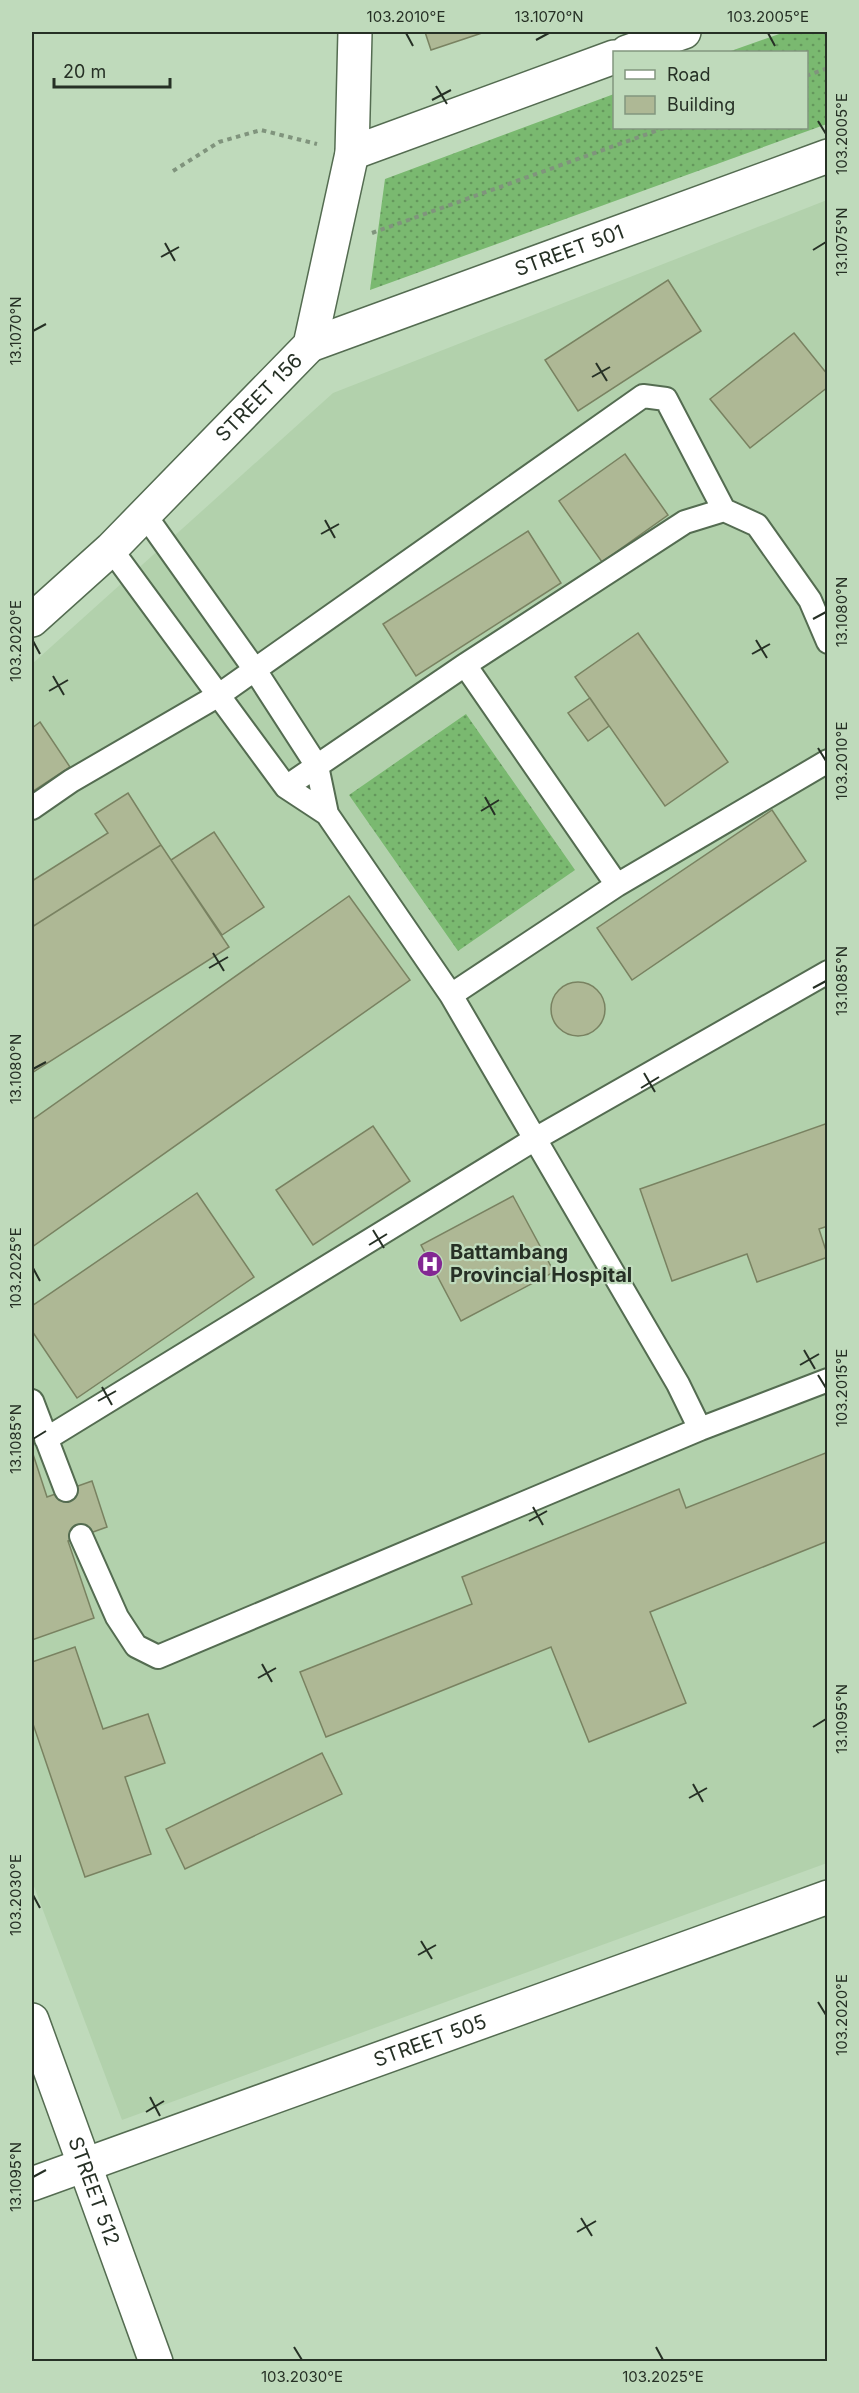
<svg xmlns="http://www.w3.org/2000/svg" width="859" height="2393" viewBox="0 0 859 2393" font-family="Inter,sans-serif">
  <defs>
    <pattern id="grass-dots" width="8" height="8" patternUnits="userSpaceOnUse" patternTransform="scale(1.5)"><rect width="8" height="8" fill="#7ab970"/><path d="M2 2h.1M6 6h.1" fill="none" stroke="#64975c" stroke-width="1.8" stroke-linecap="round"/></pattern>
  </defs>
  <rect width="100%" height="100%" fill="#bfdabb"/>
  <path fill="#b2d1ac" d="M827 200V1863L122 2120 32 1881V664L333 393Z"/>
  <path fill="url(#grass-dots)" d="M785 32H827V124L370 290 385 179 614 94V128H806V52H728Z
    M466 714 575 870 458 951 349 795Z"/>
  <path fill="#aeb895" stroke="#798261" stroke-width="1.5" d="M425 32H485L431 50Z
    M668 280 701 331 578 411 545 360Z
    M794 333 828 375V387L750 448 710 399Z
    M625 454 668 515 602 562 559 501Z
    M528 531 561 583 416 676 383 624Z
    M638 633 728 762 665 806 575 677Z
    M590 698 609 726 588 741 568 713Z
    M40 722 70 767 32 792V728Z
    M128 793 161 845 32 927V881L108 833 95 814Z
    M772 810 806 861 632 980 597 928Z
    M214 832 264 907 222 935 171 860Z
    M161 845 229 947 32 1073V927Z
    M349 896 410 980 32 1247V1120Z
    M551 1009a27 27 0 1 1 54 0a27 27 0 1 1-54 0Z
    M828 1123V1226L819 1229 828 1257 757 1282 747 1254 672 1281 640 1189Z
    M373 1126 410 1181 313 1245 276 1190Z
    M197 1193 254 1277 77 1398 32 1331V1306Z
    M513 1196 554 1272 461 1321 421 1245Z
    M32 1451 47 1497 92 1481 107 1527 68 1541 94 1618 32 1640Z
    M828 1452V1541L650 1612 686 1703 589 1742 551 1647 326 1737 300 1672 472 1604 462 1577 679 1489 686 1508Z
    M75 1647 103 1729 148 1714 165 1763 125 1777 151 1854 85 1877 32 1721V1662Z
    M322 1753 342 1794 185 1869 166 1829Z"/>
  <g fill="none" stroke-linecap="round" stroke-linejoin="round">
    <g stroke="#546c51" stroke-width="26">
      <path id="lane" d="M145 515 255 670 317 766 327 814
        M111 549 286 787 327 814 451 995 678 1384 700 1429
        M465 665 617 885
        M286 787 465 665 685 522 724 510 757 525 810 600 828 642
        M32 808 71 781 219 695 643 396 666 399 724 510
        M451 995 617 885 828 761
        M32 1401 66 1490
        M46 1439 535 1139 828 972
        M81 1536 117 1617 136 1646 158 1657 700 1429 828 1380"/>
    </g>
    <g stroke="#546c51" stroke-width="36">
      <g id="street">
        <path d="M627 52 684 32"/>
        <path d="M352 153 614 57"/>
        <path id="s1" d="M310 345 828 156"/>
        <path id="s2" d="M32 2020 156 2362"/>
        <path id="s3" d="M32 2184 828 1897"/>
      </g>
    </g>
    <g stroke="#546c51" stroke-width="36">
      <g id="secondary">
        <path id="s4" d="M32 620 111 549 310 345 352 153 355 32"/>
      </g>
    </g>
    <path stroke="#80947d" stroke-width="4" stroke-dasharray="4.5 4.5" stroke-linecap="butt" d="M825 32 828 37
      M806 76 828 68
      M173 171 219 142 261 130 317 144
      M372 233 664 128"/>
    <use href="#lane" stroke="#fff" stroke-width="22"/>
    <use href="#street" stroke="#fff" stroke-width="33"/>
    <use href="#secondary" stroke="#fff" stroke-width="33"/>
  </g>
  <path fill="none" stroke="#263025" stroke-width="2" d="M406 33 413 46M768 33 775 46M536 40 549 33M436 86 447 104M432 100 451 90M818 121 826 134M165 243 175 261M813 250 826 242M161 257 179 247M33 331 46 324M596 363 607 381M592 377 610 367M325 520 335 538M321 534 339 524M813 619 826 612M756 640 767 658M33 641 40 654M752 654 770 644M53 676 64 695M49 691 68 680M818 748 826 761M485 797 495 815M481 811 499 800M213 953 224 971M209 968 228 957M813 988 826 981M33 1069 46 1062M644 1073 655 1092M641 1088 659 1077M373 1230 384 1248M369 1245 387 1234M33 1268 40 1281M804 1350 815 1369M800 1365 819 1354M818 1375 826 1388M102 1387 112 1405M98 1401 116 1391M33 1439 46 1431M533 1507 543 1525M529 1521 547 1511M262 1664 272 1682M258 1678 276 1668M813 1727 826 1719M693 1784 703 1802M689 1798 707 1788M33 1895 40 1908M421 1941 432 1959M418 1955 436 1945M818 2002 826 2015M150 2097 160 2116M146 2112 164 2101M33 2177 46 2170M581 2218 592 2236M577 2232 596 2221M294 2347 302 2360M656 2347 663 2360"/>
  <defs>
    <g id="hospital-disc" transform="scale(1.35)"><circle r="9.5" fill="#832793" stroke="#bfdabb"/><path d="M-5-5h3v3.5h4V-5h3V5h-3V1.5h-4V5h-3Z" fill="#fff"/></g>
  </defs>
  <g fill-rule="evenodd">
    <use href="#hospital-disc" x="430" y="1264"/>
  </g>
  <g text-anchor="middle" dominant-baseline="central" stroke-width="4.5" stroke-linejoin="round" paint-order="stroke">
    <g font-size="20" fill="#263025" stroke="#bfdabb">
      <text stroke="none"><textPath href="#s1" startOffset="276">STREET 501</textPath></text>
      <text stroke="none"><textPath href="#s4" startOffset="318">STREET 156</textPath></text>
      <text stroke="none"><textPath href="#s3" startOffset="423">STREET 505</textPath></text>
      <text stroke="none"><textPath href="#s2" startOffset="182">STREET 512</textPath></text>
    </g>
    <g font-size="20" font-weight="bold" fill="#263025" stroke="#bfdabb" text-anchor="start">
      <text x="450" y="1252">Battambang<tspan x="450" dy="23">Provincial Hospital</tspan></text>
    </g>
  </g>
  <rect width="859" height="2393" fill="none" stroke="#bfdabb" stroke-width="66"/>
  <rect x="613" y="51" width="195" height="78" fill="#bfdabb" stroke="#82967f" stroke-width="1.5"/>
  <rect x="625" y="70" width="30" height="9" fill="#ffffff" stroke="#82967f" stroke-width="1.5"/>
  <text x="667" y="81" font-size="18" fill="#263025">Road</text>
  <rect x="625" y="96" width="30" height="18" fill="#aeb895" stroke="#82967f" stroke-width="1.5"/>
  <text x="667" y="111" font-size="18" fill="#263025">Building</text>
  <path d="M54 78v9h116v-9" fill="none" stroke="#263025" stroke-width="3"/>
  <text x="63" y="78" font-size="18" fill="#263025" stroke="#bfdabb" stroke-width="4.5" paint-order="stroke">20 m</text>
  <rect x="33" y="33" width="793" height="2327" fill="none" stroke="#263025" stroke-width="2"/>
  <g font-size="15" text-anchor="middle" fill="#263025">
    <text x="406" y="22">103.2010°E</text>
    <text x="549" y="22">13.1070°N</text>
    <text x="768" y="22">103.2005°E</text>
    <text transform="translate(842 134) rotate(-90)" y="5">103.2005°E</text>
    <text transform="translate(842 242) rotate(-90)" y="5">13.1075°N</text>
    <text transform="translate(16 331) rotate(-90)" y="5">13.1070°N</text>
    <text transform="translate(842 612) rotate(-90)" y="5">13.1080°N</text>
    <text transform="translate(16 641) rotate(-90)" y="5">103.2020°E</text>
    <text transform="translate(842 761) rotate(-90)" y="5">103.2010°E</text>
    <text transform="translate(842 981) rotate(-90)" y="5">13.1085°N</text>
    <text transform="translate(16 1069) rotate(-90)" y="5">13.1080°N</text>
    <text transform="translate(16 1268) rotate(-90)" y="5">103.2025°E</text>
    <text transform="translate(842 1388) rotate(-90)" y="5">103.2015°E</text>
    <text transform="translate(16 1439) rotate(-90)" y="5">13.1085°N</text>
    <text transform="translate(842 1719) rotate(-90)" y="5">13.1095°N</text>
    <text transform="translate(16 1895) rotate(-90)" y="5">103.2030°E</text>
    <text transform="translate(842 2015) rotate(-90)" y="5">103.2020°E</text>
    <text transform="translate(16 2177) rotate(-90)" y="5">13.1095°N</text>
    <text x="302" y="2382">103.2030°E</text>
    <text x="663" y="2382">103.2025°E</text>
  </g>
</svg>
